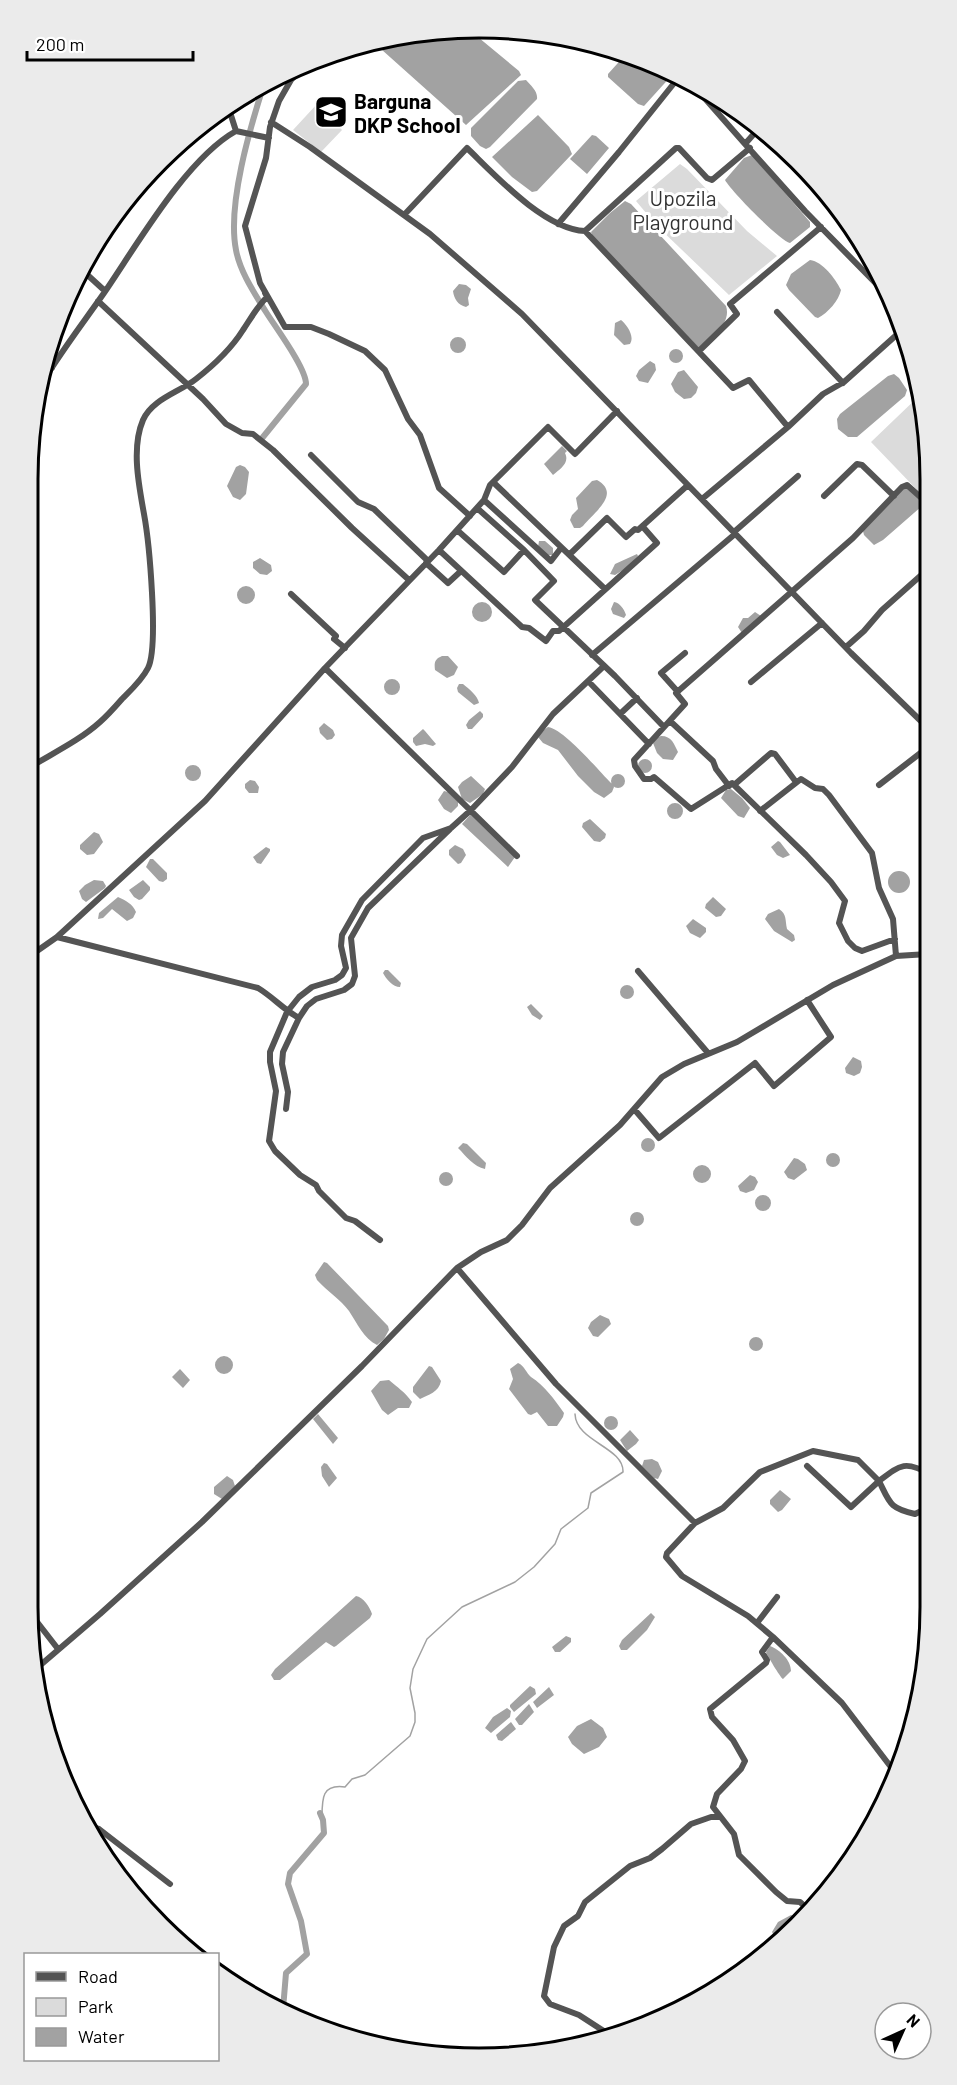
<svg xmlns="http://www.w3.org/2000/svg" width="957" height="2085" viewBox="0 0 957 2085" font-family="Barlow,sans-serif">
  <rect width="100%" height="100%" fill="#fff"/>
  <path fill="#dbdbdb" d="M317 104 342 130 321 152 293 130Z
    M680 164 687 169 747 231 777 256 729 295 657 226 636 201Z
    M920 395 926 419V487L920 493 871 442Z"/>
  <path fill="#a2a2a2" d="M467 28 519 71 521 75 466 125 372 41 390 36Z
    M626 54 651 61 673 74 644 106 638 104 608 77V74Z
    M526 80C531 86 538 91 537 99L490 147 486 149 480 146 471 136V128L518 81Z
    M538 115 569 147 572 154 537 191 532 192 512 177 492 157Z
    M592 135 596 136 609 148 587 174 570 159Z
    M752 155 810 222V227L790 243C779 240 731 191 725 180L744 158Z
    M625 201 631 204 726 306C732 324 710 338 699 348L593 237 591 232 610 213Z
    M810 260C823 262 835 278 841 290 839 300 828 313 818 318L815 317 789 290 786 285 791 274Z
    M459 284 466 285 471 289 468 298 469 305 466 307C458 305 454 299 453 291Z
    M621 320C627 325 635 336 630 344L624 345 614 335 615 323Z
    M450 345a8 8 0 1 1 16 0a8 8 0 1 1-16 0Z
    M669 356a7 7 0 1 1 14 0a7 7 0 1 1-14 0Z
    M650 361 655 364 656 370 648 383 639 381 636 376 639 370Z
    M684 370 698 387 696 393 691 398 684 399 675 392 671 384 678 372Z
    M894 374 899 378 907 390 905 396 857 437H848L838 429 837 419 840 414 888 376Z
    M562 446 567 451 565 453C570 463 560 469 553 475L544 464Z
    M240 465 245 467 249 472 246 494 240 500 233 497 227 486 236 467Z
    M597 480C622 494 593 513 583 526L580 528H574L570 520 572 515 578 509 576 498 592 481Z
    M907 487 923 502 922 506 883 540 874 545 864 535 863 531 903 488Z
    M539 541H545L553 548V555H546L538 547Z
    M637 554 638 556 628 567 615 575 610 574 615 564Z
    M260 558 271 565 272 571 267 575 260 574 253 568V562Z
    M237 595a9 9 0 1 1 18 0a9 9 0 1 1-18 0Z
    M472 612a10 10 0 1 1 20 0a10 10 0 1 1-20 0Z
    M614 602C620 603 624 609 626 615L624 618 613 614 611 609Z
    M755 612 761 616 742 633 738 627 743 618H748Z
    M442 656H448L458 667 454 675 447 678 435 670C434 662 435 659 442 656Z
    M384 687a8 8 0 1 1 16 0a8 8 0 1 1-16 0Z
    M459 684H463C469 689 478 696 479 703L474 705 458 692 457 688Z
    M480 711 483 714V717L472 729H468L466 725 469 720Z
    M324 723 333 730 335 735 332 739 327 740 320 733 319 728Z
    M548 727C565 730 597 769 611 783L614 787 612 792 604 798 594 792 578 776 558 750 543 743 538 737 541 732Z
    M423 729 425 731 436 744 433 746 425 744 416 746 413 742V738Z
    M661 736C672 736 674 744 678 752L673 760 663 759 657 753 653 743 656 738Z
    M638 766a7 7 0 1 1 14 0a7 7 0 1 1-14 0Z
    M185 773a8 8 0 1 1 16 0a8 8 0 1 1-16 0Z
    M611 781a7 7 0 1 1 14 0a7 7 0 1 1-14 0Z
    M471 776 485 789 483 794 470 803 462 799 458 787 462 782Z
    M250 780 255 781 259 787 258 793H249L245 788V784Z
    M731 789 742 798 750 808 744 818 738 816 721 798 726 790Z
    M444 791 448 792 458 802V806L451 813 444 809 438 800Z
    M667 811a8 8 0 1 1 16 0a8 8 0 1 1-16 0Z
    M471 814 515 857 508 867 462 824Z
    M590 819 606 834 605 838 600 842 594 841 582 827 583 823Z
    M94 832 99 834 103 842 94 854 87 855 80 849V845Z
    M778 841 780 842 790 855 783 858 777 855 771 847Z
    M455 845 463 849 466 855 461 863 458 864 449 855V850Z
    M266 847 270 849V851L261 864 257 863 253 857Z
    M150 859H153L167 873V879L163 882 159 881 146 867Z
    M888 882a11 11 0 1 1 22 0a11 11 0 1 1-22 0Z
    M94 880 103 881 106 886 105 888 86 902 82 899 79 891 85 885Z
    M143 880 150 887V890L142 899 139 900 134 897 129 890Z
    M118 897C125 900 133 904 136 912L133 918 127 921 112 909 103 918 98 919 99 913Z
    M713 897 726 909 721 916 716 917 705 908 706 904Z
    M779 909C787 914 785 920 787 929L794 935 795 940 792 942 774 931 765 919 768 914Z
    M693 919 706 928V932L700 938 690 933 686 926Z
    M385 970H388L401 983 400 987C393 987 386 979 383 973Z
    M620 992a7 7 0 1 1 14 0a7 7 0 1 1-14 0Z
    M531 1004 543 1016 540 1020 532 1015 527 1007Z
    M853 1057 861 1061 862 1067 860 1073 854 1076 846 1073 845 1068Z
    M641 1145a7 7 0 1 1 14 0a7 7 0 1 1-14 0Z
    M463 1143 467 1144 486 1163 485 1169C474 1167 466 1156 458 1148Z
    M826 1160a7 7 0 1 1 14 0a7 7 0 1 1-14 0Z
    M794 1158 798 1159 805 1164 807 1170 794 1180 788 1178 784 1172Z
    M693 1174a9 9 0 1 1 18 0a9 9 0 1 1-18 0Z
    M439 1179a7 7 0 1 1 14 0a7 7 0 1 1-14 0Z
    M750 1175 755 1177 758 1182 754 1190 746 1193 740 1191 738 1186Z
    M755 1203a8 8 0 1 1 16 0a8 8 0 1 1-16 0Z
    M630 1219a7 7 0 1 1 14 0a7 7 0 1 1-14 0Z
    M324 1262 327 1263 388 1326 389 1330 384 1339 377 1345C364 1339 357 1323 349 1311 341 1300 327 1291 317 1280L315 1275Z
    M600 1315 609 1319 611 1324 598 1337 593 1336 588 1328 591 1322Z
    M749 1344a7 7 0 1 1 14 0a7 7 0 1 1-14 0Z
    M215 1365a9 9 0 1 1 18 0a9 9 0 1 1-18 0Z
    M518 1363C525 1366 526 1373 531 1377 545 1386 554 1399 564 1413L563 1417 557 1426H548L537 1412 531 1415 528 1414 509 1389 513 1379 510 1369Z
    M429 1366 432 1367 441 1381C439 1392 428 1395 420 1399L413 1392V1387Z
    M180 1369 190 1380 183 1388 172 1377Z
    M389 1380C398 1388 404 1391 412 1402L409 1408H398L388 1415 382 1410 371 1391 380 1381Z
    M318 1414 338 1438 333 1444 313 1419Z
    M604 1423a7 7 0 1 1 14 0a7 7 0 1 1-14 0Z
    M630 1430 639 1440 636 1444 627 1451 620 1440Z
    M652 1459 658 1462 662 1471 658 1479 654 1478 642 1466 644 1460Z
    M324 1463 327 1464 337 1478 329 1487 322 1476 321 1467Z
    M227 1476 233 1480 235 1486 222 1499 214 1494V1487Z
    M780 1490 791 1499 782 1510 778 1512 770 1504V1500Z
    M356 1596C363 1597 370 1607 372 1614L370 1618 336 1646 334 1647 326 1642 280 1680H274L271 1675 275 1669Z
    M651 1613 655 1617 647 1630 627 1650H621L619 1646 622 1640Z
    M566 1636 571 1638V1642L560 1652H555L552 1647Z
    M770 1646C780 1650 791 1660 791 1671L783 1679C780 1677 767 1655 766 1652Z
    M530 1686 535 1689 536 1694 514 1712 510 1707V1705Z
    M549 1687 554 1695 537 1708 533 1702Z
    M529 1704 534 1712 522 1725H519L515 1719Z
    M507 1708 511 1711 510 1717 491 1733 485 1728 493 1717Z
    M591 1719 603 1728 607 1737 599 1747 584 1754 572 1744 568 1737 577 1726Z
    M511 1722 516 1729 502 1741 498 1740 496 1735Z
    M791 1915 800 1919 776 1939 772 1932 778 1922Z"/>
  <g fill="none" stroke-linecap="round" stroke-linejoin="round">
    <path stroke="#a2a2a2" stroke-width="1.5" d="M322 1817C322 1798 322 1784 345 1787L352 1779 365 1775 410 1736 415 1722V1713L410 1688 413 1669 427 1639 462 1607 515 1582 534 1567 555 1544 561 1529 588 1508 591 1493 623 1472C624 1447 576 1442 575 1414"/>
    <path stroke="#a2a2a2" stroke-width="6" d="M263 437 306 384C306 368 276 328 266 312 255 294 240 272 236 250 227 205 250 128 264 84
      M283 2009 286 1973 307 1954 301 1921 288 1884 290 1873 324 1833 323 1820 320 1813"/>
    <path stroke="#545454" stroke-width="6" d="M312 59 291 80 279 101 270 127 266 158 245 226 260 283 285 327H311L329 334 365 351 385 370 408 419 420 435 439 488 470 516
      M703 91 701 94 745 144
      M271 122 310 147 430 234 522 314 851 653 927 727
      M760 127 745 144 805 211 894 302
      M236 131 269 138
      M404 215 467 148C495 175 544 229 585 231L676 148H679L707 178 712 180 750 148
      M558 224 619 152 679 77
      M585 231 733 388 749 380 788 427
      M81 269 105 291
      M98 301 203 399 226 424 242 433 253 434 273 450 352 528 409 580
      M777 312 843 383
      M699 351 737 314 730 304 821 227
      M44 362 52 368
      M35 395C55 359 81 326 104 293 137 245 186 159 236 131L227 103
      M311 455 358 502 374 509 428 561
      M493 482 605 589
      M824 496 857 464 862 465 894 496
      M702 499 788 427 823 394 844 382 902 330
      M484 500 551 561 561 548
      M477 508 524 550
      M457 530 504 572 524 550 554 581 535 600 615 676 664 727
      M734 532 798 476
      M439 550 522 627 529 628 546 641 553 631H559L657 543 643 527
      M570 554 607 518 626 537 635 529 638 530 688 485
      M426 563 448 583 461 571
      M291 594 336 636 334 639 345 648
      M846 647 864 631 882 610 927 570
      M592 655 735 534
      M325 668 517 856
      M588 681 620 714
      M751 682 822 623
      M678 692 661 673 685 653
      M637 698 620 714 649 744
      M670 721 713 761 716 769 729 786
      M27 769C51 754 79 741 100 722 108 715 115 707 122 699 131 690 142 680 148 668 159 646 149 541 144 514 139 486 131 448 143 420 152 399 180 392 196 379 214 365 231 349 243 330 251 318 257 307 267 297L265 293
      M734 785 771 753 775 754 796 782
      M879 785 927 748
      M760 811 801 779 815 788 823 789 829 795 872 853 879 888 893 919 896 956
      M57 937 258 988C273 997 284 1010 299 1018
      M895 939 862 951 855 948 848 941 839 923 845 901 831 882 806 855 732 783 691 809 654 777 651 779H644L635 766 634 760 685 704 676 693 853 538 902 487 907 485 926 502
      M27 958 57 937 205 801 325 668 439 550 484 500 490 485 548 427 575 454 617 411
      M638 971 708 1053
      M286 1109 288 1092 282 1064 283 1052 299 1018 307 1006 316 999 344 990 352 984 355 976 351 938 368 908 450 829
      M634 1109 659 1138 755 1063 774 1086 831 1037 807 1000
      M380 1240 355 1221 346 1218 319 1191 316 1185 300 1175 275 1151 269 1141 276 1091 270 1062V1052L287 1012 299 997 312 987 335 980 342 975 346 968 341 946 342 935 362 900 423 838 451 828 471 810 512 767 553 714 604 666
      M457 1268 556 1384 695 1523
      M807 1466 851 1507 879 1481C890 1503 889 1508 915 1514L930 1507
      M27 1609 58 1649
      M757 1623 777 1597
      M773 1637 762 1652 767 1660 766 1663 710 1709 712 1717 733 1740 745 1761 741 1769 717 1794 713 1807 734 1834 739 1855 776 1892 787 1901 800 1902 810 1911
      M37 1668 100 1614 202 1522 362 1366 457 1268 481 1252 507 1240 522 1225 550 1188 620 1125 662 1077 684 1064 737 1042 833 985 896 956 928 954
      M897 1775 842 1703 773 1637 748 1616 682 1576 666 1557 667 1553 695 1523 723 1508 760 1472 813 1451 858 1460 879 1481C900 1465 905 1460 930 1474
      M84 1825 99 1829 170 1884
      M613 2037 579 2015 550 2004 544 1996 554 1947 564 1926 578 1916 585 1902 630 1866 650 1858 662 1849 691 1824 711 1817H720"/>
  </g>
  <defs>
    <g id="school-square" transform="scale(1.725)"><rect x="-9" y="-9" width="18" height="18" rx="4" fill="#000" stroke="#fff"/><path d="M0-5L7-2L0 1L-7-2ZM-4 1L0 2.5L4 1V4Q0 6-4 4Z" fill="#fff"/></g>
  </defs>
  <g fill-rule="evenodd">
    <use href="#school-square" x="331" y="112"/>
  </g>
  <g text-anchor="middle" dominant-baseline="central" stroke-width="6" stroke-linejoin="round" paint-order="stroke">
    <g font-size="21" font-weight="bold" fill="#000" stroke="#fff" text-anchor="start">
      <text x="354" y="100">Barguna<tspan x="354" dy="24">DKP School</tspan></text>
    </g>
    <g font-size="21" fill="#323232" stroke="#fff">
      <text x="683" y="197">Upozila<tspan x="683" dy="24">Playground</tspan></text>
    </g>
  </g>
  <path d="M0 0H957V2085H0ZM479 38H479A441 441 0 0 1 920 479V1607A441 441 0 0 1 479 2048H479A441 441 0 0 1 38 1607V479A441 441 0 0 1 479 38Z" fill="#ebebeb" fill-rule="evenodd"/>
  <path fill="none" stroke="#000" stroke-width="3" d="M479 38H479A441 441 0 0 1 920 479V1607A441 441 0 0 1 479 2048H479A441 441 0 0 1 38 1607V479A441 441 0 0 1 479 38Z"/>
  <rect x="24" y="1953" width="195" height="108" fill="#ffffff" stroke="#999999" stroke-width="1.5"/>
  <rect x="36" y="1972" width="30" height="9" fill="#545454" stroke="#999999" stroke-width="1.5"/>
  <text x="78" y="1983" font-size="18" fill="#000000">Road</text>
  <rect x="36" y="1998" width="30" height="18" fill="#dbdbdb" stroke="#999999" stroke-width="1.5"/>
  <text x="78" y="2013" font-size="18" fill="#000000">Park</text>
  <rect x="36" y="2028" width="30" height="18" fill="#a2a2a2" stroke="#999999" stroke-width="1.5"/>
  <text x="78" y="2043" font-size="18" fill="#000000">Water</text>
  <g transform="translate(903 2031) rotate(45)"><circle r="28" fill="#ffffff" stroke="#999999" stroke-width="1.5"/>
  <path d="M0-4.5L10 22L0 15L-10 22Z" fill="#000000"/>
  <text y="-9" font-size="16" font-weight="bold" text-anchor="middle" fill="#000000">N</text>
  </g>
  <path d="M27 51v9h166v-9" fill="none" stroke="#000000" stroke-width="3"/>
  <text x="36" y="51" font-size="18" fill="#000000" stroke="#ffffff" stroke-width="4.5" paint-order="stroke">200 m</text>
</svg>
